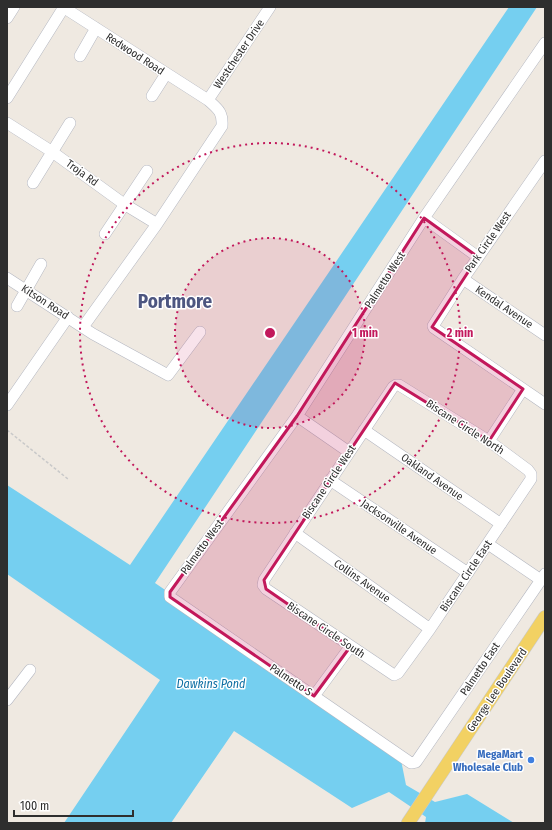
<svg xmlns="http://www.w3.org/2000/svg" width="552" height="830" viewBox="0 0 552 830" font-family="'Fira Sans Condensed',sans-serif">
  <rect width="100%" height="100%" fill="#efe9e1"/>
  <path fill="#75cff0" d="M509 7H537L155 583 399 750 406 785 435 802 467 794 514 823H425L426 817 389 792 352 808 234 731 171 823H64L160 680 7 574V485L130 565Z"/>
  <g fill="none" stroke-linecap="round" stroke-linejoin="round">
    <g stroke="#b4b7c1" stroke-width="12">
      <path id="minor" d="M63 7 208 100C218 109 223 112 222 126L157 224 83 327
        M7 18 14 7
        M545 43 424 218 297 416 170 592V597L411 763 416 762 545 574
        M80 56 96 28
        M152 96 166 74
        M7 98 64 7
        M208 100 270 7
        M7 123 51 151 124 204 157 224
        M545 161 463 279 433 326 434 328 545 404
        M33 183 70 123
        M424 218 478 257
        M105 234 147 171
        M7 278 93 334 168 375 200 332
        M463 279 545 335
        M17 306 41 264
        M396 385H399L489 441 528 470 531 474V479L430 629 398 673 394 675 266 589 263 585 264 580 393 387Z
        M7 405 68 317
        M297 416 349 452
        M364 430 501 524
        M489 441 523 389
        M330 480 468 573
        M295 533 430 629
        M488 544 541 580
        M314 696 350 647
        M7 700 30 670"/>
    </g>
    <g stroke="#c9c9c9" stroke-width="14">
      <path id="major" d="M408 823 545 617"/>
    </g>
    <path stroke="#c9c9c9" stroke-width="1.5" stroke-dasharray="3 2" stroke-linecap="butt" d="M7 430 68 479"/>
    <use href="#minor" stroke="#fff" stroke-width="11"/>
    <use href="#major" stroke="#f2d163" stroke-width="13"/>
  </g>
  <path fill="#c2185b" fill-opacity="0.2" stroke="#c2185b" stroke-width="3" stroke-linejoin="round" d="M424 218 478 257 432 327 523 389 489 441 395 383 264 580 266 589 350 647 314 696 170 597V592L297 416Z"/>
  <circle cx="270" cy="333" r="95" fill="#c2185b" fill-opacity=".12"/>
  <g fill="none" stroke="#c2185b" stroke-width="2" stroke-dasharray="2 4">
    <circle cx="270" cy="333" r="95"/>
    <circle cx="270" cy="333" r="190"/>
  </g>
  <circle fill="#3f7fe0" stroke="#fff" stroke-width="1.5" cx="531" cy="760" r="4"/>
  <g text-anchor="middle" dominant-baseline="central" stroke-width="3" stroke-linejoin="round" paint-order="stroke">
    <g font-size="11" fill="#2e2e2e" stroke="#fff">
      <text transform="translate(135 54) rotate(33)">Redwood Road</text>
      <text transform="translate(239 54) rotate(-56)">Westchester Drive</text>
      <text transform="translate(82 173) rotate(36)">Troja Rd</text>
      <text transform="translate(488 242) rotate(-55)">Park Circle West</text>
      <text transform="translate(385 280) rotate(-57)">Palmetto West</text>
      <text transform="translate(45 302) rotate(33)">Kitson Road</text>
      <text transform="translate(504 307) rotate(34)">Kendal Avenue</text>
      <text transform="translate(465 427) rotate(33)">Biscane Circle North</text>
      <text transform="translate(432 477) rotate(35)">Oakland Avenue</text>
      <text transform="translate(329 482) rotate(-56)">Biscane Circle West</text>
      <text transform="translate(399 527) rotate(34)">Jacksonville Avenue</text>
      <text transform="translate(202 547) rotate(-54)">Palmetto West</text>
      <text transform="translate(466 576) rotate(-56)">Biscane Circle East</text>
      <text transform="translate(362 581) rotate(35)">Collins Avenue</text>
      <text transform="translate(326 630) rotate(34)">Biscane Circle South</text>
      <text transform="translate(480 669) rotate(-56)">Palmetto East</text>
      <text transform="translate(291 680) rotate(34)">Palmetto S</text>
      <text transform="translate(497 690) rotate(-56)">George Lee Boulevard</text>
    </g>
    <g font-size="11" font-weight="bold" fill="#366cbe" stroke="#fff" text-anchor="end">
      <text x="523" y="754">MegaMart<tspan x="523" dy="13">Wholesale Club</tspan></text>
    </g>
    <g font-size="12" font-style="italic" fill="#0d6fa3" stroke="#fff">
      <text x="211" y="684">Dawkins Pond</text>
    </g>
    <g font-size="19" font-weight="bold" fill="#4d5680" stroke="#fff">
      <text x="175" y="301">Portmore</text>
    </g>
  </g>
  <circle cx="270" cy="333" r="6" fill="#c2185b" stroke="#fff" stroke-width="2"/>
  <g font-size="12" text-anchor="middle" font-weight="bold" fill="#c2185b" stroke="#fff" stroke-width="3" stroke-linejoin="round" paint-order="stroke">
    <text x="365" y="337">1 min</text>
    <text x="460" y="337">2 min</text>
  </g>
  <rect width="552" height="830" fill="none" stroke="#2e2e2e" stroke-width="16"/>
  <path d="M14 810v6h119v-6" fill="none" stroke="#2e2e2e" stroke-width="2"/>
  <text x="20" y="810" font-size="12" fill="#2e2e2e" stroke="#ffffff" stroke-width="3" paint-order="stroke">100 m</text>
</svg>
